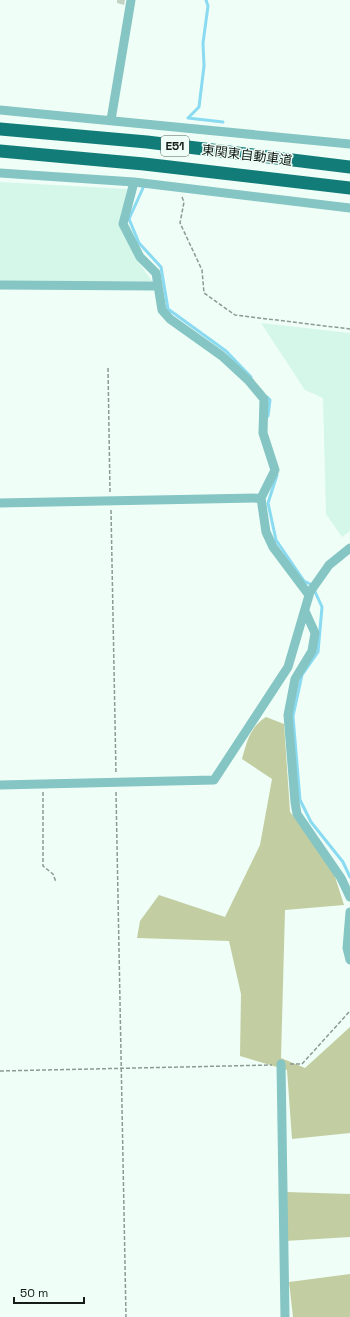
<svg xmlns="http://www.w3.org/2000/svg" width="350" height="1317" viewBox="0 0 350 1317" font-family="'Space Grotesk','Noto Sans JP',sans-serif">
  <rect width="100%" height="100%" fill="#effef7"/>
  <path fill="#d5f7e9" d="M0 182 127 189 120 224 137 260 152 281H0Z
    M261 323 350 333V531L342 537 326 514 323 398 305 390Z"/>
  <path fill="#c2cea1" d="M266 717 284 724 290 812 331 864 344 905 285 910 281 1058 305 1068 350 1027V1133L292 1139 287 1070 240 1056 241 994 229 941 137 938 140 921 159 895 225 917 260 845 272 779 242 759C247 741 250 727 266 717Z
    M287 1192 350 1194V1237L285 1241Z
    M350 1274V1317H293L289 1282Z"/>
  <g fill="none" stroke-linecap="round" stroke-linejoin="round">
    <path stroke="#8adbf1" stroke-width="3" d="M206 0 208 6 203 43 204 66 199 107 188 118 223 122
      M143 188 129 219 139 243 161 267 168 309 226 351 251 377
      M267 397 270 400 268 416
      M277 475 268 503 276 540 304 581 312 585 322 607 318 652 302 675 293 716 300 800 311 822 343 862 350 877"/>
  </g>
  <path fill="#c3d4c3" d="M117 0H125L124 5 117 3Z"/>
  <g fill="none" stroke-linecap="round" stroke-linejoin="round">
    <path stroke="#8d9a94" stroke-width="1.5" stroke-dasharray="4 2" stroke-linecap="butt" d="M182 197 184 202 180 223 202 270 204 293 235 315 350 329
      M108 368 110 492
      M111 510 116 774
      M43 792V866L53 874 56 882
      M116 792 126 1317
      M290 1064H302L350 1011
      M0 1071 272 1065"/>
    <path stroke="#85c5c3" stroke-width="9" d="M0 110 350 144
      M111 120 131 0
      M0 173 134 182 350 208
      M134 182 123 224 140 257 156 273 162 310 170 319 222 356 249 381 264 399 263 433 275 470 261 498 266 532 273 547 309 595
      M0 285 157 286
      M0 503 261 498
      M305 611 315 633 312 651 295 679 288 715 295 802 297 814 341 878 350 897
      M0 785 214 780 288 667 310 592 329 565 350 548
      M350 912 347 948 350 960
      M281 1064 285 1317"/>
    <path stroke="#127c79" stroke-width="13" d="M0 129 147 142 350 167
      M0 151 144 164 350 188"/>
  </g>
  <g text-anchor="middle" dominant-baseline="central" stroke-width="3" stroke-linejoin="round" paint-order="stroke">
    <rect fill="#effef7" stroke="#55605b" stroke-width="1" x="161" y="136" width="28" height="20" rx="3"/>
    <g font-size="12" font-weight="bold" fill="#131c18">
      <text x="175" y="146">E51</text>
    </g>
    <g font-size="13" fill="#131c18" stroke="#effef7">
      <text transform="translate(247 155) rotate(7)">東関東自動車道</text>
    </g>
  </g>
  <path d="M14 1297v6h70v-6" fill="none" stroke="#131c18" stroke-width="2"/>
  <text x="20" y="1297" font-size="12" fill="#131c18" stroke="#effef7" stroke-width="3" paint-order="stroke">50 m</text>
</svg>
